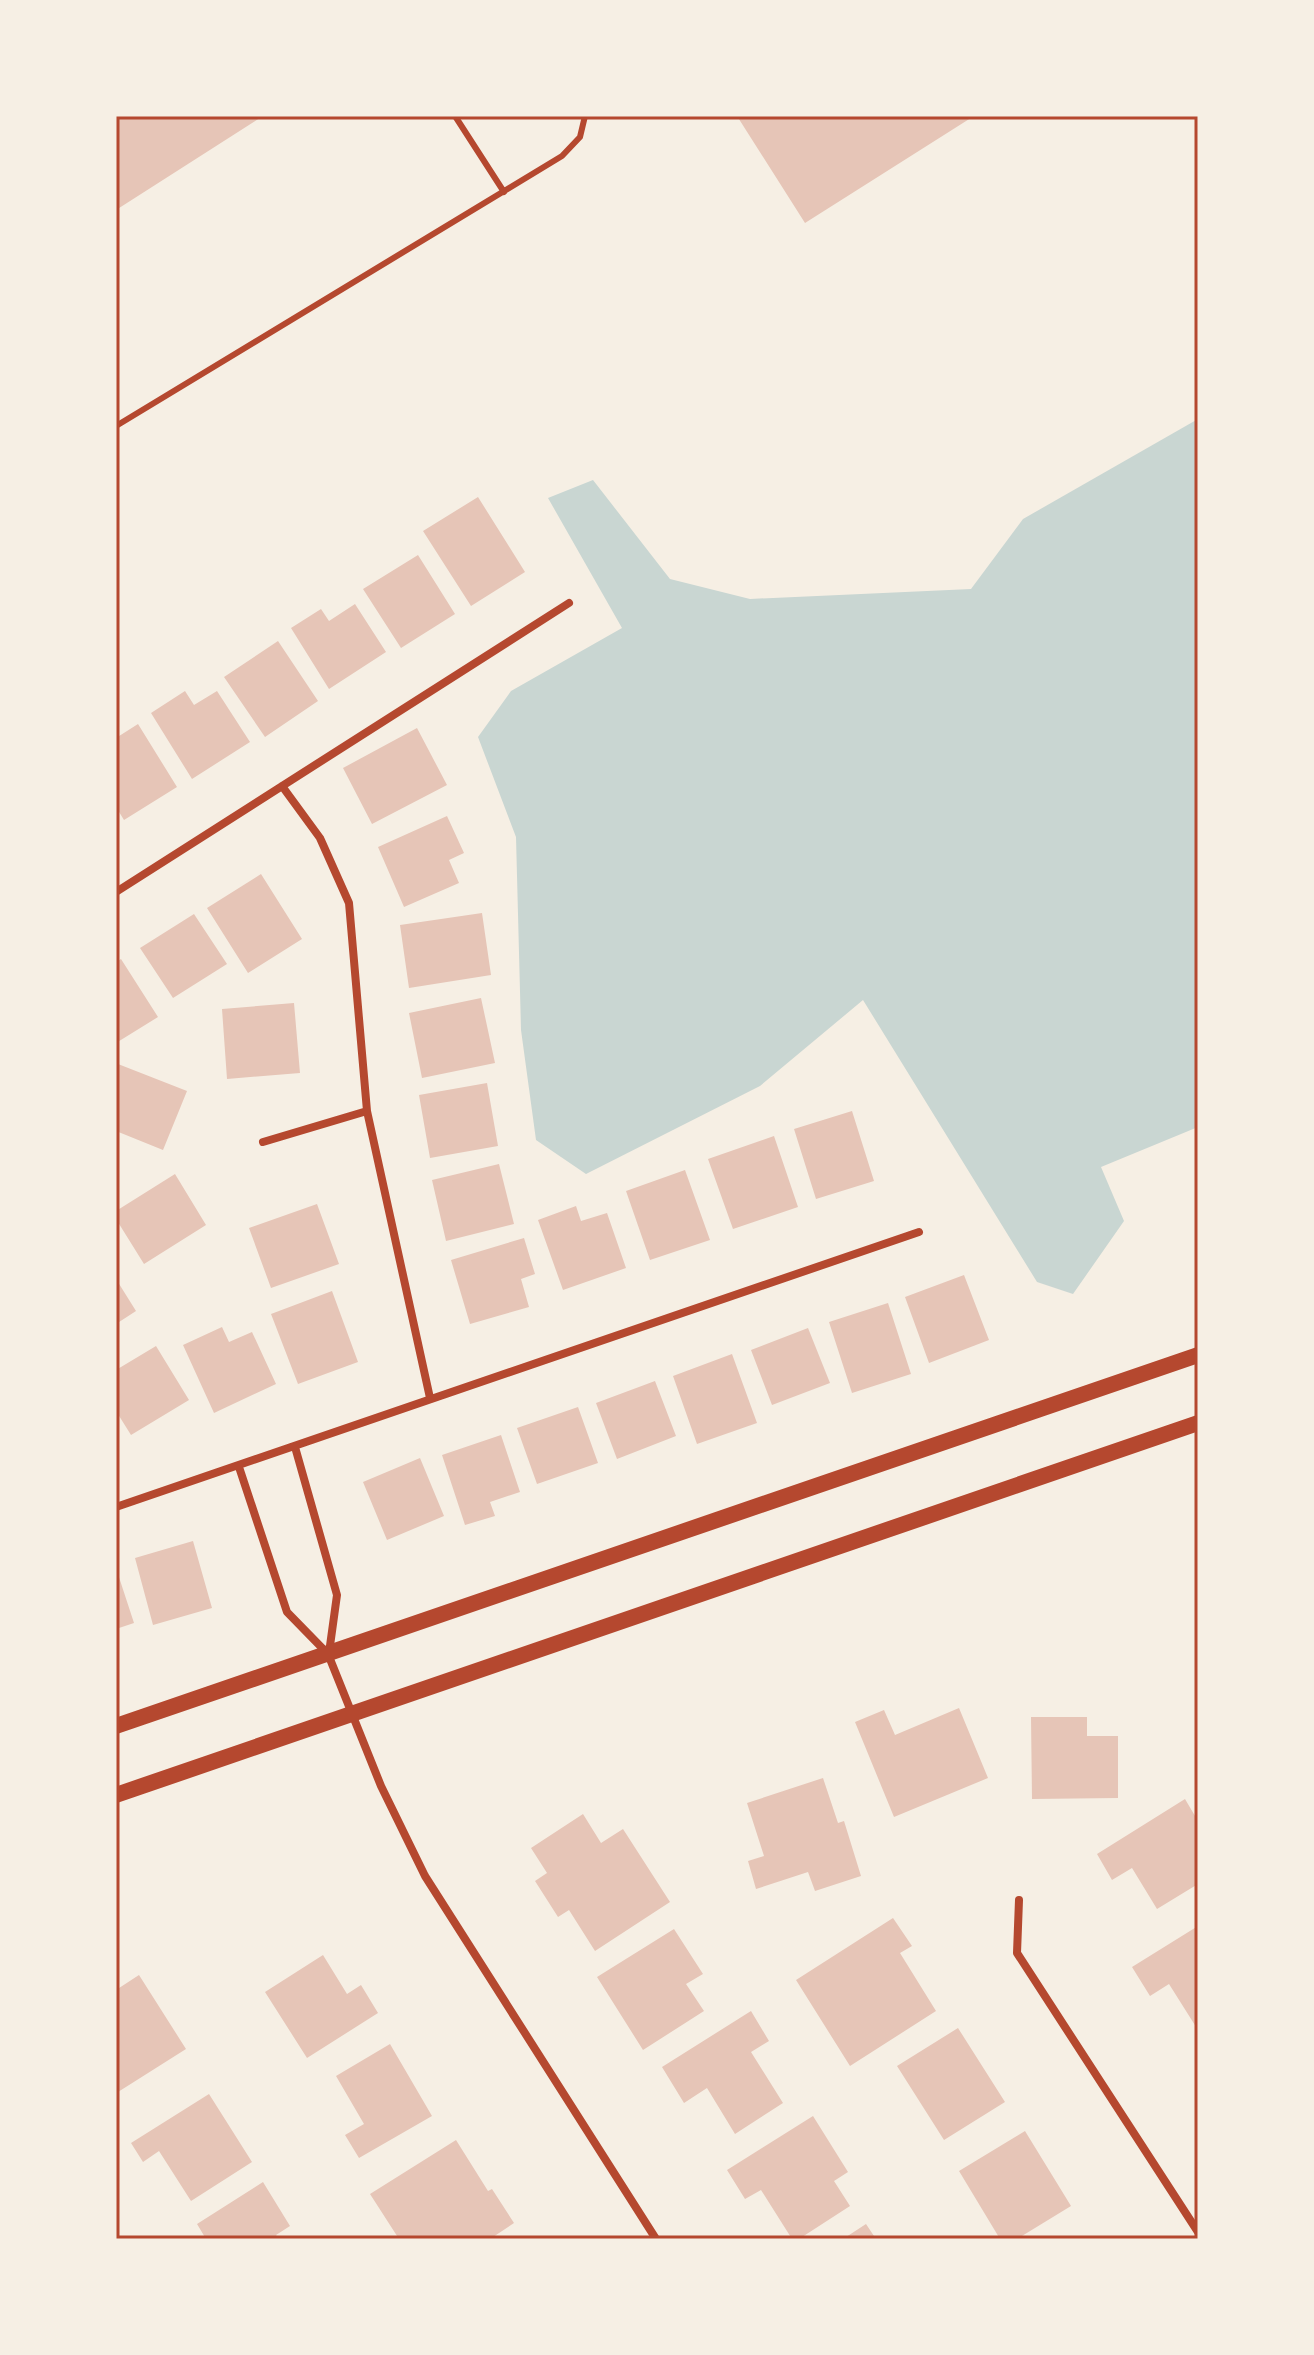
<svg xmlns="http://www.w3.org/2000/svg" width="1314" height="2355" viewBox="0 0 1314 2355" font-family="Overpass,sans-serif">
  <rect width="100%" height="100%" fill="#f6efe4"/>
  <path fill="#c9d6d2" d="M1198 419V1127L1101 1167 1124 1221 1073 1294 1037 1282 863 1000 760 1086 586 1174 536 1140 521 1030 516 837 478 737 511 691 622 628 548 498 593 480 670 579 750 599 971 589 1023 519Z"/>
  <path fill="#e6c5b7" d="M116 116H263L116 210Z
    M737 116H974L805 223Z
    M478 497 525 572 471 606 423 531Z
    M418 555 455 614 401 648 363 589Z
    M355 604 386 652 329 689 291 628 321 609 329 621Z
    M278 641 318 701 265 737 224 677Z
    M185 691 194 705 217 691 250 742 192 779 151 713Z
    M138 724 177 787 124 820 116 807V738Z
    M417 728 447 785 372 824 343 768Z
    M447 816 464 853 449 860 459 883 404 907 378 847Z
    M261 874 302 939 248 973 207 908Z
    M482 913 491 975 409 988 400 925Z
    M194 914 227 964 173 998 140 948Z
    M121 959 158 1017 116 1043V962Z
    M481 998 495 1063 422 1078 409 1013Z
    M294 1003 300 1073 227 1079 222 1009Z
    M118 1064 187 1091 163 1150 116 1131V1070Z
    M487 1083 498 1146 430 1158 419 1095Z
    M852 1111 874 1181 816 1199 794 1129Z
    M774 1136 798 1207 733 1229 708 1159Z
    M499 1164 514 1224 446 1241 432 1180Z
    M685 1170 710 1240 650 1260 626 1191Z
    M175 1174 206 1225 144 1264 116 1219V1211Z
    M317 1204 339 1264 271 1288 249 1228Z
    M576 1206 581 1221 607 1213 626 1268 563 1290 538 1220Z
    M524 1238 535 1274 521 1279 529 1307 470 1324 451 1260Z
    M964 1275 989 1340 929 1363 905 1297Z
    M116 1279 136 1311 116 1324Z
    M332 1291 358 1362 298 1384 271 1314Z
    M888 1303 911 1374 852 1393 829 1322Z
    M222 1327 229 1342 252 1332 276 1384 214 1413 183 1345Z
    M808 1328 830 1383 772 1405 751 1350Z
    M156 1346 189 1400 131 1435 116 1411V1370Z
    M732 1354 757 1423 697 1444 673 1376Z
    M655 1381 676 1436 617 1459 596 1403Z
    M578 1407 598 1463 537 1484 517 1428Z
    M501 1435 520 1492 490 1502 495 1516 465 1525 442 1455Z
    M420 1458 444 1516 387 1540 363 1482Z
    M193 1541 212 1608 153 1625 135 1558Z
    M116 1568 134 1623 116 1629Z
    M959 1708 988 1778 894 1817 855 1722 884 1710 895 1735Z
    M1031 1717H1087V1736H1118V1798L1032 1799Z
    M823 1778 838 1823 844 1821 861 1876 815 1891 808 1872 756 1889 748 1861 764 1856 747 1803Z
    M1185 1799 1198 1821V1884L1157 1909 1132 1868 1112 1880 1097 1854Z
    M583 1814 601 1843 623 1829 670 1902 595 1951 569 1910 558 1917 535 1881 547 1873 531 1848Z
    M893 1918 912 1946 900 1953 936 2011 850 2066 796 1980Z
    M1198 1926V2030L1169 1984 1150 1996 1132 1967Z
    M674 1929 703 1974 686 1984 704 2011 643 2050 597 1977Z
    M323 1955 347 1994 361 1985 378 2013 307 2058 265 1992Z
    M139 1975 186 2049 118 2092 116 1990Z
    M751 2011 769 2041 751 2052 783 2103 735 2134 707 2088 684 2103 662 2067Z
    M958 2028 1005 2102 944 2140 897 2066Z
    M390 2044 432 2116 359 2158 345 2135 364 2124 336 2076Z
    M209 2094 252 2162 191 2201 159 2151 143 2162 131 2143Z
    M813 2116 848 2172 834 2181 850 2206 799 2239H792L761 2190 745 2199 727 2170Z
    M1025 2131 1071 2206 1017 2239H1000L959 2171Z
    M456 2140 488 2191 492 2189 514 2223 490 2239H399L370 2194Z
    M263 2182 290 2226 276 2235 279 2239H206L197 2224Z
    M866 2224 876 2239H843Z"/>
  <g fill="none" stroke-linecap="round" stroke-linejoin="round">
    <path stroke="#b5482f" stroke-width="6" d="M455 116 504 192
      M116 426 562 156 580 137 585 116"/>
    <path stroke="#b5482f" stroke-width="8" d="M116 892 569 603
      M367 1111 430 1398
      M263 1142 367 1111 349 903 320 838 282 786
      M295 1447 337 1595 329 1653
      M239 1467 287 1612 328 1654 381 1786 425 1876 656 2239
      M116 1507 919 1232
      M1019 1900 1017 1953 1198 2232"/>
    <path stroke="#b5482f" stroke-width="16" d="M116 1726 1198 1355
      M116 1795 1198 1423"/>
  </g>
  <rect width="1314" height="2355" fill="none" stroke="#f6efe4" stroke-width="236"/>
  <rect x="118" y="118" width="1078" height="2119" fill="none" stroke="#b5482f" stroke-width="3"/>
</svg>
